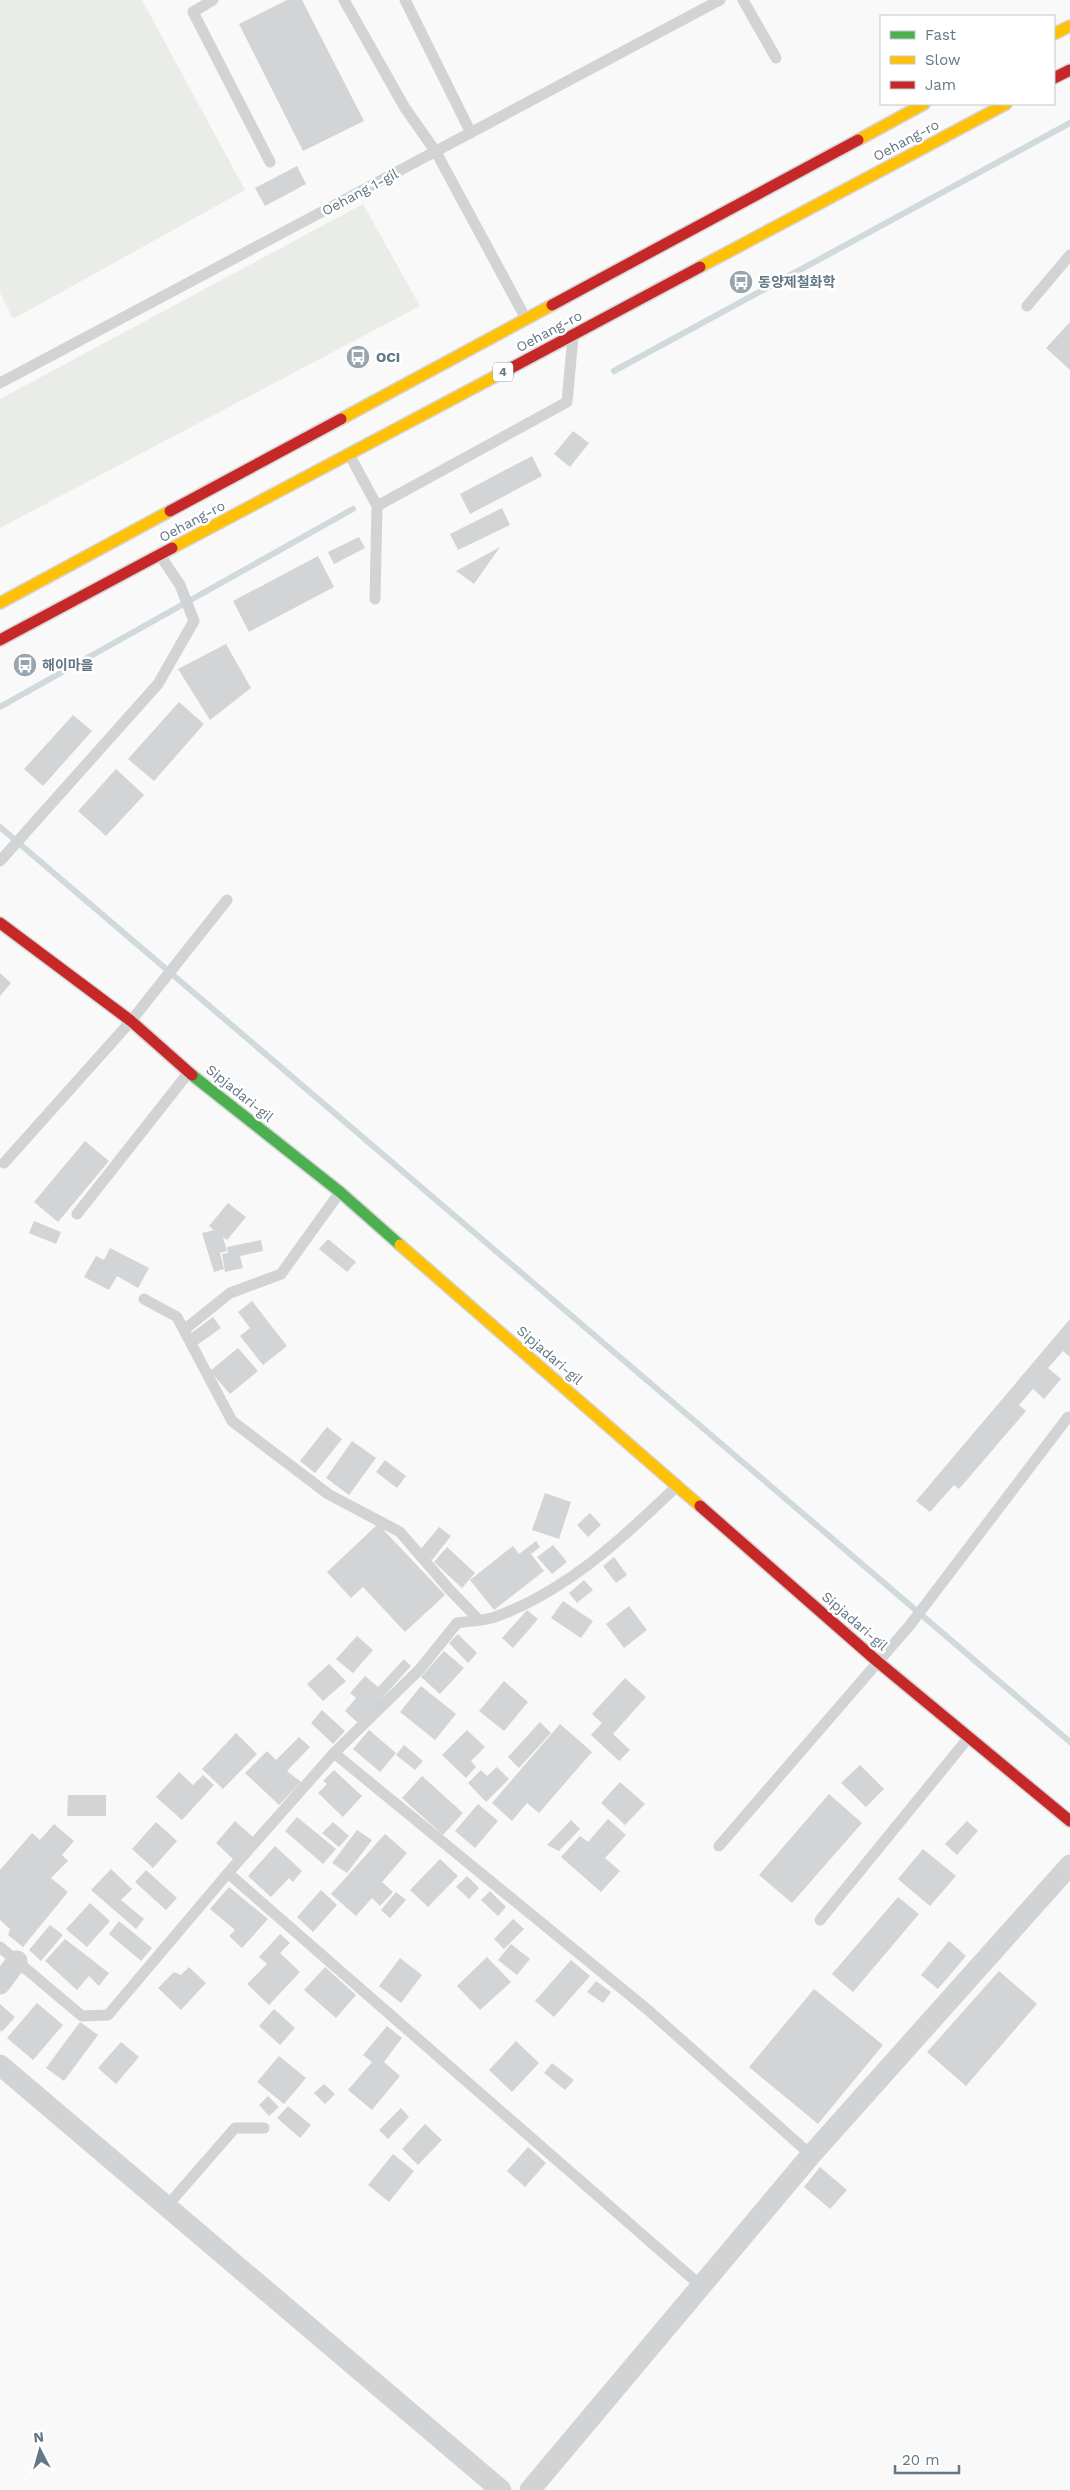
<svg xmlns="http://www.w3.org/2000/svg" width="1070" height="2490" viewBox="0 0 1070 2490" font-family="'Work Sans','Noto Sans KR',sans-serif">
  <rect width="100%" height="100%" fill="#f9f9f9"/>
  <path fill="#e9ece7" d="M0 0H142L245 190 13 319 0 293Z
    M363 204 420 306 0 528V399Z"/>
  <g fill="none" stroke-linecap="round" stroke-linejoin="round">
    <path stroke="#d0d9dc" stroke-width="6" d="M614 371 1070 123
      M0 707 353 509
      M0 827 1070 1742"/>
  </g>
  <path fill="#d2d4d5" d="M287 0H302L364 121 303 151 239 24Z
    M297 166 306 184 265 206 255 188Z
    M1070 322V370L1046 348Z
    M573 431 589 443 570 467 554 454Z
    M532 456 542 476 470 514 460 494Z
    M502 508 510 525 458 550 450 534Z
    M359 537 365 548 334 564 328 552Z
    M500 547 474 584 456 571Z
    M318 556 334 587 249 632 233 601Z
    M226 644 251 688 210 720 178 669Z
    M179 702 204 724 154 781 128 759Z
    M73 715 92 731 43 786 24 769Z
    M116 769 144 795 106 836 78 811Z
    M0 973 11 983 0 996Z
    M85 1141 109 1161 58 1222 34 1202Z
    M228 1203 246 1217 227 1240 223 1237 227 1251 220 1253 224 1269 214 1272 202 1233 214 1230 209 1226Z
    M34 1221 61 1232 56 1244 29 1233Z
    M328 1239 356 1262 347 1272 319 1249Z
    M261 1240 263 1251 240 1256 243 1268 225 1272 222 1254 228 1253 227 1247Z
    M110 1248 149 1268 138 1288 117 1276 109 1290 84 1277 96 1256 104 1260Z
    M252 1301 287 1346 263 1365 240 1336 250 1328 238 1312Z
    M213 1317 221 1328 197 1345 190 1334Z
    M1070 1319V1357L1063 1351 1048 1368 1061 1379 1044 1399 1033 1389 1019 1405 1026 1411 959 1489 954 1485 930 1512 916 1501Z
    M238 1348 258 1371 230 1394 210 1371Z
    M327 1427 342 1439 315 1473 300 1461Z
    M352 1441 376 1458 349 1495 326 1478Z
    M385 1460 406 1476 397 1488 376 1472Z
    M545 1493 571 1502 559 1539 532 1530Z
    M590 1513 601 1525 588 1537 577 1525Z
    M378 1524 445 1595 405 1632 363 1587 351 1598 327 1572Z
    M439 1527 451 1536 432 1560 420 1550Z
    M536 1541 540 1547 531 1554 544 1571 494 1610 470 1580 513 1546 519 1554Z
    M553 1545 567 1562 552 1574 537 1557Z
    M447 1547 475 1573 462 1588 434 1562Z
    M614 1557 627 1575 616 1583 603 1566Z
    M584 1580 593 1590 577 1603 569 1593Z
    M563 1601 593 1621 581 1638 551 1618Z
    M629 1606 647 1630 624 1648 606 1624Z
    M527 1610 538 1619 513 1648 502 1638Z
    M458 1634 477 1653 468 1663 449 1643Z
    M357 1636 373 1650 353 1673 336 1659Z
    M444 1651 464 1668 440 1694 421 1677Z
    M404 1659 411 1666 359 1724 345 1711 356 1698 350 1693 365 1676 378 1687Z
    M329 1664 346 1681 323 1701 307 1684Z
    M625 1678 646 1697 613 1734 630 1750 619 1761 591 1735 602 1723 592 1714Z
    M504 1681 528 1702 504 1731 479 1711Z
    M421 1686 456 1714 435 1740 400 1712Z
    M322 1710 345 1731 333 1744 311 1723Z
    M540 1722 551 1733 519 1768 508 1757Z
    M560 1724 592 1752 539 1813 527 1803 512 1821 492 1803Z
    M369 1730 396 1753 380 1772 353 1749Z
    M467 1730 485 1747 471 1761 476 1767 466 1778 442 1755Z
    M236 1733 257 1754 223 1789 202 1769Z
    M299 1737 310 1747 287 1771 301 1782 279 1805 245 1773 267 1751 276 1760Z
    M404 1745 423 1761 415 1770 396 1755Z
    M860 1765 884 1789 866 1807 841 1783Z
    M497 1767 509 1779 486 1802 468 1783 481 1770 487 1776Z
    M334 1770 362 1796 343 1817 318 1793 327 1784 323 1781Z
    M179 1772 193 1785 203 1775 214 1785 182 1820 156 1797Z
    M422 1776 463 1813 443 1835 402 1798Z
    M620 1782 645 1804 625 1825 601 1803Z
    M829 1794 862 1823 792 1903 759 1875Z
    M68 1795H106V1816H67Z
    M478 1804 498 1821 475 1848 455 1831Z
    M297 1817 336 1849 323 1864 285 1831Z
    M608 1819 626 1835 605 1858 620 1871 601 1892 561 1857 580 1836 588 1842Z
    M571 1820 580 1829 559 1851 547 1845Z
    M235 1821 254 1838 234 1860 216 1843Z
    M967 1821 978 1831 957 1855 945 1844Z
    M156 1822 177 1841 153 1868 132 1849Z
    M333 1822 349 1836 339 1847 322 1833Z
    M54 1824 74 1841 62 1855 68 1861 51 1878 68 1892 23 1947 8 1935 10 1929 0 1920V1870L32 1833 40 1840Z
    M357 1830 372 1840 347 1873 332 1863Z
    M385 1834 407 1853 382 1882 393 1892 380 1906 372 1898 356 1916 331 1894Z
    M275 1846 302 1871 293 1882 289 1878 271 1897 248 1876Z
    M923 1849 956 1876 930 1906 898 1879Z
    M440 1859 458 1876 428 1907 410 1890Z
    M111 1869 132 1889 121 1900 144 1919 136 1929 91 1890Z
    M146 1870 177 1898 166 1910 135 1882Z
    M467 1876 479 1888 469 1899 456 1887Z
    M229 1887 268 1919 242 1948 229 1936 235 1930 210 1909Z
    M321 1890 337 1905 313 1932 297 1917Z
    M490 1891 506 1907 498 1916 481 1900Z
    M396 1892 406 1900 390 1918 381 1910Z
    M898 1897 919 1914 853 1992 832 1974Z
    M90 1903 110 1921 87 1947 66 1929Z
    M513 1919 524 1929 504 1949 494 1939Z
    M119 1921 152 1948 141 1961 109 1934Z
    M50 1925 63 1935 41 1961 29 1950Z
    M280 1934 290 1943 280 1953 300 1972 269 2005 247 1984 267 1964 259 1957Z
    M65 1939 109 1973 99 1986 89 1976 77 1990 45 1961Z
    M949 1941 966 1956 938 1989 921 1975Z
    M511 1944 530 1959 517 1975 498 1960Z
    M487 1957 511 1982 480 2010 457 1986Z
    M400 1958 422 1975 401 2003 379 1986Z
    M571 1960 590 1976 554 2017 535 2001Z
    M189 1967 206 1983 181 2010 158 1988 174 1972 181 1975Z
    M325 1967 356 1995 336 2018 304 1990Z
    M999 1971 1037 2004 966 2086 927 2052Z
    M596 1981 611 1992 603 2003 587 1992Z
    M814 1989 883 2045 818 2124 749 2067Z
    M37 2003 63 2025 33 2060 7 2038Z
    M0 2004 15 2017 2 2032 0 2030Z
    M274 2009 295 2028 280 2045 259 2026Z
    M80 2022 98 2035 64 2081 46 2068Z
    M387 2026 402 2038 384 2062 400 2076 372 2110 348 2090 372 2062 363 2055Z
    M516 2041 539 2063 512 2092 489 2070Z
    M121 2042 139 2057 116 2084 98 2068Z
    M279 2056 306 2078 284 2104 257 2082Z
    M552 2063 574 2080 565 2090 544 2073Z
    M324 2084 335 2094 325 2104 314 2093Z
    M268 2096 279 2107 269 2116 259 2105Z
    M288 2106 311 2125 300 2138 277 2118Z
    M401 2108 409 2117 388 2139 379 2130Z
    M425 2124 442 2140 418 2165 402 2149Z
    M528 2147 546 2163 525 2187 507 2171Z
    M393 2154 414 2171 389 2202 368 2185Z
    M820 2167 847 2190 830 2209 804 2187Z"/>
  <g fill="none" stroke-linecap="round" stroke-linejoin="round">
    <g stroke="#d5d6d7" stroke-width="14">
      <path id="fast" d="M192 1075 340 1192 400 1245"/>
    </g>
    <g stroke="#d5d6d7" stroke-width="14">
      <path id="slow" d="M1054 34 1070 26
        M858 140 924 104
        M700 267 1006 104
        M341 419 552 305
        M172 548 511 368
        M0 603 170 511
        M400 1245 700 1506"/>
    </g>
    <g stroke="#d5d6d7" stroke-width="14">
      <path id="jam" d="M1054 78 1070 70
        M552 305 858 140
        M511 368 700 267
        M170 511 341 419
        M0 640 172 548
        M0 923 131 1021 192 1075
        M700 1506 878 1662 1070 1821"/>
    </g>
    <path stroke="#d2d3d4" stroke-width="11" d="M213 0 193 12 270 162
      M344 0 405 108 436 152 525 317
      M405 0 471 133
      M743 0 776 58
      M1027 306 1070 255
      M0 383 720 0
      M349 454 377 506 375 599
      M377 506 567 402 573 337
      M0 861 158 684 194 621 180 585 160 555
      M4 1163 131 1021 227 900
      M77 1214 189 1072
      M144 1299 177 1317 232 1421 328 1494 400 1532 449 1589 479 1620
      M184 1330 230 1293 281 1274 340 1192
      M334 1753 648 2010 811 2155
      M719 1846 910 1625 1068 1417
      M228 1873 701 2286
      M820 1920 969 1737
      M0 1947 82 2016 108 2015 228 1873 334 1753 420 1669 457 1623C469 1621 483 1621 495 1617 567 1591 623 1538 677 1486
      M167 2206 235 2128H264"/>
    <path stroke="#d2d3d4" stroke-width="21" d="M0 1984 17 1961
      M0 2065 501 2490
      M530 2490 811 2155 1070 1865"/>
    <use href="#fast" stroke="#4caf50" stroke-width="11"/>
    <use href="#slow" stroke="#ffc107" stroke-width="11"/>
    <use href="#jam" stroke="#c62828" stroke-width="11"/>
  </g>
  <defs>
    <g id="bus-disc" transform="scale(1.25)"><circle r="9.5" fill="#98a4ae" stroke="#fff"/><path d="M-5-6H5V4H4V6H2V4H-2V6H-4V4H-5ZM-3.5-4V0h7V-4ZM-3.5 1.2v1.5H-2V1.2ZM2 1.2v1.5H3.5V1.2Z" fill="#fff"/></g>
  </defs>
  <g fill-rule="evenodd">
    <use href="#bus-disc" x="741" y="282"/>
    <use href="#bus-disc" x="358" y="357"/>
    <use href="#bus-disc" x="25" y="665"/>
  </g>
  <g text-anchor="middle" dominant-baseline="central" stroke-width="5" stroke-linejoin="round" paint-order="stroke">
    <rect fill="#fff" stroke="#92a0aa" stroke-width="1" x="493" y="362.5" width="20" height="19" rx="4"/>
    <g font-size="12" font-weight="bold" fill="#637785">
      <text x="503" y="372">4</text>
    </g>
    <g font-size="14" fill="#637785" stroke="#fff">
      <text transform="translate(906 140) rotate(-28)">Oehang-ro</text>
      <text transform="translate(360 192) rotate(-28)">Oehang 1-gil</text>
      <text transform="translate(549 331) rotate(-28)">Oehang-ro</text>
      <text transform="translate(192 521) rotate(-28)">Oehang-ro</text>
      <text transform="translate(240 1093) rotate(39)">Sipjadari-gil</text>
      <text transform="translate(550 1355) rotate(41)">Sipjadari-gil</text>
      <text transform="translate(855 1621) rotate(41)">Sipjadari-gil</text>
    </g>
    <g font-size="14" font-weight="bold" fill="#637785" stroke="#fff" text-anchor="start">
      <text x="758" y="282">동양제철화학</text>
      <text x="376" y="357">OCI</text>
      <text x="42" y="665">해이마을</text>
    </g>
  </g>
  <rect x="880" y="15" width="175" height="90" fill="#ffffff" stroke="#c1c9ce"/>
  <rect x="890" y="31" width="25" height="8" fill="#4caf50" stroke="#c1c9ce"/>
  <text x="925" y="40" font-size="15" fill="#637785">Fast</text>
  <rect x="890" y="56" width="25" height="8" fill="#ffc107" stroke="#c1c9ce"/>
  <text x="925" y="65" font-size="15" fill="#637785">Slow</text>
  <rect x="890" y="81" width="25" height="8" fill="#c62828" stroke="#c1c9ce"/>
  <text x="925" y="90" font-size="15" fill="#637785">Jam</text>
  <g transform="translate(40 2450) rotate(354)" stroke="#ffffff" stroke-width="4" paint-order="stroke">
  <path d="M0-4L9 19L0 12L-9 19Z" fill="#637785"/>
  <text y="-8" font-size="14" font-weight="bold" text-anchor="middle" fill="#637785">N</text>
  </g>
  <path d="M895 2465v8h64v-8" fill="none" stroke="#637785" stroke-width="2.5"/>
  <text x="902" y="2465" font-size="15" fill="#637785" stroke="#ffffff" stroke-width="4" paint-order="stroke">20 m</text>
</svg>
